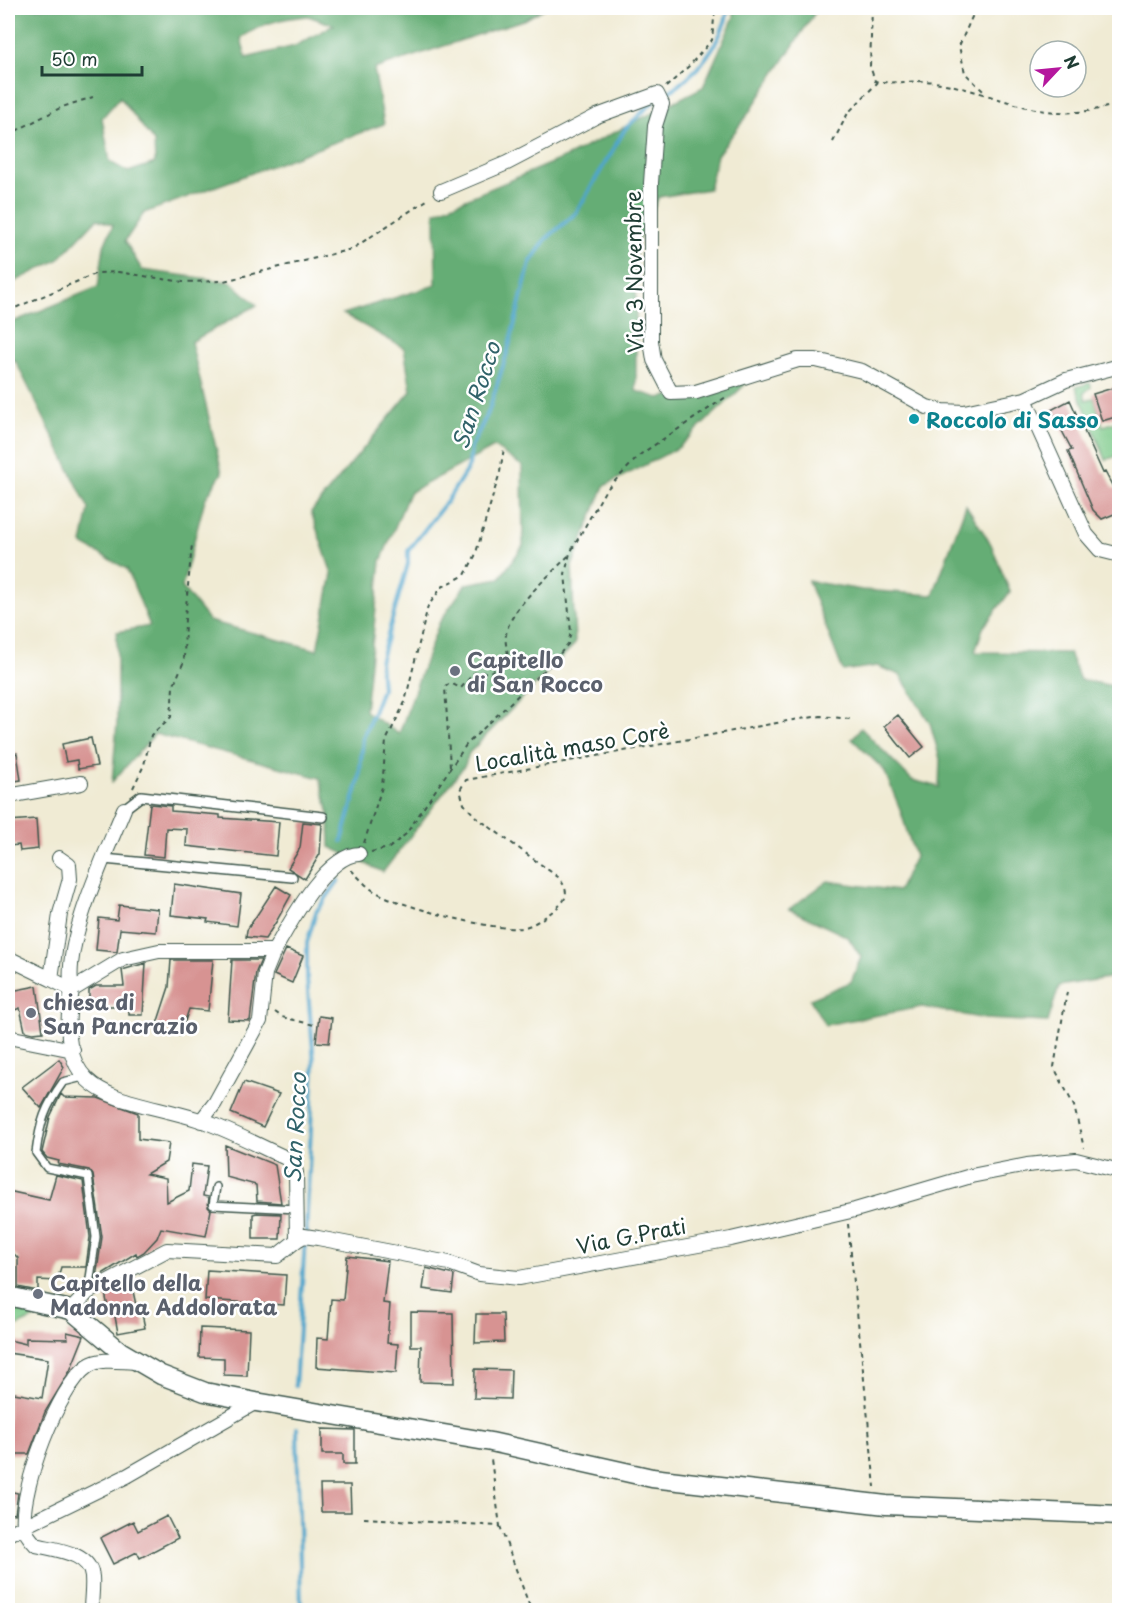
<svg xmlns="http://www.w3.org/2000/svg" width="1127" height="1618" viewBox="0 0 1127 1618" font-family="'Playpen Sans',sans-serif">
  <rect width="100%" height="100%" fill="#fff"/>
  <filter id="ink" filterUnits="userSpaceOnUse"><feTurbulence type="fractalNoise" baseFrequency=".0167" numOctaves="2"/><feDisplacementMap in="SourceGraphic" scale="12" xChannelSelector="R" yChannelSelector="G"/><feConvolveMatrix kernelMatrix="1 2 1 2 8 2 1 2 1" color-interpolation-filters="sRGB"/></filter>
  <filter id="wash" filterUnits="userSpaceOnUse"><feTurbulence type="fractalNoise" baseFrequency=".008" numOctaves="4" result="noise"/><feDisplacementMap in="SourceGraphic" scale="24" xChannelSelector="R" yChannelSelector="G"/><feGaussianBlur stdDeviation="1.35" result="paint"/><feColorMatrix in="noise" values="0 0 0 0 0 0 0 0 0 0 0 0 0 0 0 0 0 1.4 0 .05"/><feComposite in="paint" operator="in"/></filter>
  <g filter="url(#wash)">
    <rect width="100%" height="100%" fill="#f0ebd4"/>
    <path fill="#7cc988" stroke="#4e835e" stroke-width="1.5" d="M1090 383 1091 387 1084 393 1086 400 1094 398 1103 426 1119 421V455L1106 460 1076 387Z
      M8 1301 34 1306 44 1314 8 1330Z"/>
    <path fill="#65ad74" stroke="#427554" stroke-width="1.5" fill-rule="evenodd" d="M8 8H545L526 19 374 69 384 124 144 213 125 241 142 270 231 282 257 305 191 342 222 473 205 499 182 587 209 621 317 650 332 574 311 512 411 391 404 348 343 314 436 285 435 212 568 156 703 87 734 17 733 8H818L746 117 717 155 709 189 659 197 636 245V391L659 398 753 377 678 448 604 486 572 566 575 644 469 753 465 765 383 872 330 847 329 814 320 778 155 734 112 782 117 723V632L150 626 127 569 82 544 89 509 15 360 8 363V324L98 287 104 246 113 225 97 219 58 260 8 285ZM308 16 334 25 295 46 246 58 241 38C262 23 283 18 308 16ZM120 97 154 142 155 163 128 172 110 162 102 118ZM494 447 522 466 523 546 500 578 466 584 439 623 399 734 365 711 381 561 409 493Z
      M966 505 991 544 1010 592 983 628 975 652 1069 653 1080 680 1119 687V976L1059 986 1048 1022 985 1019 922 1007 825 1025 810 999 851 982 861 957 848 937 789 909 828 881 898 891 915 857 900 809 884 770 852 739 861 728 912 780 939 787 940 759 930 723 900 675 877 666 843 671 808 581 862 590 933 595Z"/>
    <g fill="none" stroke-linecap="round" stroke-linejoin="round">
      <path stroke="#4fa6cc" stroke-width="4" d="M661 97C696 76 720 48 729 8
        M342 841 359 780 363 738 382 689 380 662 408 564V551L447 501 469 466 471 447 488 413 508 350 530 263 546 239 576 213 625 129 654 101
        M306 1233 314 1062 307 979V943L316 912 339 880
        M295 1386 305 1241
        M297 1428 301 1610"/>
    </g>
    <g id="blocks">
      <path fill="#d79392" d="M1119 386V416L1102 421 1093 394Z
        M1070 400 1103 473 1105 472 1114 489 1119 486V512L1102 519 1093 510 1068 451 1072 450 1051 410Z
        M898 715 924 747 910 758 884 726Z
        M91 738 97 766 78 769 77 760 66 762 62 744Z
        M17 753 21 780 8 782V754Z
        M150 804 171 806V811L220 815V818L279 822 276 856 186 846 187 829 166 828 164 857 144 855Z
        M36 819 38 849 20 851 19 845 8 846V821Z
        M303 822 322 824 320 854 305 879 288 868 300 848Z
        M174 884 241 894 237 926 207 922 208 919 171 915Z
        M276 886 291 895 276 922 265 939 246 937 247 930Z
        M119 905 158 909 156 932 120 929 117 952 96 950 99 918 117 920Z
        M286 949 303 956 292 983 274 975Z
        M171 960H213L208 1011 189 1009 180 1036 156 1027 169 987Z
        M232 960H261L256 972 250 1021 228 1020Z
        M146 963 143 1015H129V1006H89V990L96 986H124L122 970Z
        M37 986 43 1032 33 1033 25 1031 20 1008 15 1010 11 991Z
        M319 1016 332 1018 329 1043 316 1042Z
        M59 1059 64 1067 41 1108 22 1087Z
        M244 1082 279 1094 263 1127 231 1113Z
        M61 1094 64 1097 98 1098 138 1113V1139L169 1143 166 1162 146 1174 166 1178 167 1202 189 1191 192 1164 207 1166 203 1196 209 1197 208 1207 211 1210 206 1236 161 1228 157 1238 144 1252 137 1256 136 1253 96 1278 102 1237 93 1175 89 1170 58 1164 59 1161 47 1158 42 1152 50 1117Z
        M225 1145 275 1165 281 1203 257 1201 256 1185 226 1177Z
        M56 1175 83 1181 90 1237 86 1267H61L57 1281 38 1280V1291L18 1287V1258L8 1248V1191L49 1200Z
        M257 1213 281 1214 280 1239H253V1214Z
        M347 1256 388 1261 383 1303 390 1304 387 1343 398 1344 396 1373 316 1367 317 1338 328 1339 331 1299 343 1300Z
        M426 1268 454 1275 452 1293 423 1289Z
        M207 1270 286 1275 284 1305 205 1300Z
        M131 1282 136 1305 140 1304 145 1328 118 1333 114 1311 109 1312 105 1293Z
        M411 1312 453 1313 454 1383 420 1382 421 1346H411Z
        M476 1314H503L504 1342 475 1343Z
        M200 1328 249 1330 247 1376 224 1375V1358L199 1357Z
        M67 1332 84 1336 70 1371 45 1412 29 1454H8V1392L42 1398 48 1359 8 1353 9 1340 26 1344V1338L68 1339Z
        M475 1369 511 1370 510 1399 474 1398Z
        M322 1429 355 1430V1464H343V1454H322Z
        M320 1485H350L351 1512H321Z
        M8 1491 18 1493 15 1514 8 1513Z
        M167 1516 178 1538 140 1558 137 1552 113 1564 100 1538 133 1521 138 1531Z"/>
    </g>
  </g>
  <g filter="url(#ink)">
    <use href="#blocks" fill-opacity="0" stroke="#3e574c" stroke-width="1.5"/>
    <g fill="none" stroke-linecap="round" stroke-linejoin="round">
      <g stroke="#3e574c" stroke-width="10">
        <path id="service" d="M83 1077 63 1082C45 1107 40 1122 36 1153L47 1168 88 1176 96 1237 88 1292
          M216 1187 213 1205 297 1209"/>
      </g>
      <g stroke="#3e574c" stroke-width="12">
        <path id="pedestrian" d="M124 809 141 796 323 817
          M104 859 292 877"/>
      </g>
      <g stroke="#3e574c" stroke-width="16">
        <path id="minor" d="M441 191 507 163 597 116 657 94 662 104 655 126 651 183V341L654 360 671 393 696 392 798 360H816L862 371 927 407 942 411 964 412 1025 399 1066 380 1120 366
          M1025 399 1086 534 1100 550 1120 555
          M8 796 81 783
          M59 858 69 865 70 879 60 914 51 979 72 990
          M274 951C289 925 325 855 359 854
          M8 958 51 979
          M72 990C62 943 106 854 124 809
          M8 1037 73 1050
          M297 1240 304 1236 318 1238 449 1263 479 1274 519 1278 731 1239 855 1210 971 1176 1027 1165 1076 1160 1120 1171
          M71 1310 88 1292 167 1250 277 1256 297 1240 296 1172 288 1159C259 1146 230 1130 200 1120 120 1095 52 1104 72 990L123 959 159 951H274L265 973 260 1021 215 1103 201 1121
          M8 1534 127 1476 256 1402
          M91 1610C91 1600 93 1588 92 1577 90 1552 55 1550 36 1545 30 1539 25 1533 24 1525 20 1490 58 1386 88 1366 101 1357 122 1362 137 1362"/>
      </g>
      <g stroke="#3e574c" stroke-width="21">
        <path id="secondary" d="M8 1296 71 1310 120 1351 161 1375 205 1392 256 1402 491 1442 652 1478 886 1505 1120 1515"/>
      </g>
      <path stroke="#3e574c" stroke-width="2" stroke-dasharray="4.5 4.5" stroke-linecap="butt" d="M872 8 870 66 875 81C895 85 916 79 935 82 1006 94 1044 129 1120 103
        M976 8 959 46 965 73 985 93
        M666 87 689 66 712 40 715 8
        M8 135 62 107 93 97
        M833 142 848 113 878 82
        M8 311 97 273 118 272 183 282 224 281 352 249 430 198
        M450 767 445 687 450 683 461 688 474 673 490 672 507 662C510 651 504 646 506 635 509 608 551 575 569 555
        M133 788 144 765 151 735 171 717 173 687 184 661 185 617 192 544
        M364 843 382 787 386 741 405 702 428 606 442 587 465 575 475 556 500 472 504 448
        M371 852 389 848 406 834 466 745 552 663 568 644 571 632 565 574 570 553 605 491 641 454 726 397
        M351 870C357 875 364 884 371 889 393 905 493 931 521 928 534 926 550 914 560 905 570 895 566 887 558 877L476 817 464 804 460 790 466 780 793 720 821 716 850 719
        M8 982V994
        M1067 992 1054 1067 1074 1106 1084 1148
        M275 1012 282 1017 318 1026
        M848 1224 875 1487
        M364 1518 500 1526 491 1459
        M500 1526 531 1610"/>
      <use href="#service" stroke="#fff" stroke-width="7"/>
      <use href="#pedestrian" stroke="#fff" stroke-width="9"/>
      <use href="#minor" stroke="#fff" stroke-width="14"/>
      <use href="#secondary" stroke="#fff" stroke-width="18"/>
    </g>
  </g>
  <circle fill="#0f9aa8" stroke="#fff" stroke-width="2" cx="914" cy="419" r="6"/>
  <g fill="#6b7280" stroke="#fff" stroke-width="2">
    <circle cx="455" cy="671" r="6"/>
    <circle cx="31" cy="1013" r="6"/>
    <circle cx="38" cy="1294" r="6"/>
  </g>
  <g text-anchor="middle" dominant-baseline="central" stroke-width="5" stroke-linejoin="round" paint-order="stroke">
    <g font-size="21" fill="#1f3d34" stroke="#fff">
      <text transform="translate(633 272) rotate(-91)">Via 3 Novembre</text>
      <text transform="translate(572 746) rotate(-10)">Località maso Corè</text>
      <text transform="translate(631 1235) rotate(-11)">Via G.Prati</text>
    </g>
    <g font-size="21" font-weight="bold" fill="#0d838f" stroke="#fff" text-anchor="start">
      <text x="926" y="419">Roccolo di Sasso</text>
    </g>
    <g font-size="21" font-weight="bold" fill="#5b616d" stroke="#fff" text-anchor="start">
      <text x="467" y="659">Capitello<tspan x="467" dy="24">di San Rocco</tspan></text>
      <text x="43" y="1001">chiesa di<tspan x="43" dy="24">San Pancrazio</tspan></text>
      <text x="50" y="1282">Capitello della<tspan x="50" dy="24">Madonna Addolorata</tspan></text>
    </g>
    <g font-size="22" font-style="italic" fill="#306269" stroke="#fff">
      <text transform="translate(475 395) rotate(-72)">San Rocco</text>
      <text transform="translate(294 1128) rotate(-87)">San Rocco</text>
    </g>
  </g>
  <rect width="1127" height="1618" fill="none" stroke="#fff" stroke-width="30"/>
  <g transform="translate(1058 69) rotate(64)"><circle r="28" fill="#ffffff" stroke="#a5b1ae" stroke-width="1.5"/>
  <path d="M0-4.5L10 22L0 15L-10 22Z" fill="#b5179e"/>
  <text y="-9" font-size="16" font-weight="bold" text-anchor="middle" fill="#1f3d34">N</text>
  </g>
  <path d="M42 66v9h100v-9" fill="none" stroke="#1f3d34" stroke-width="3"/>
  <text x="51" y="66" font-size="18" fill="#1f3d34" stroke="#ffffff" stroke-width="4.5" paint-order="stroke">50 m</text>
</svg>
